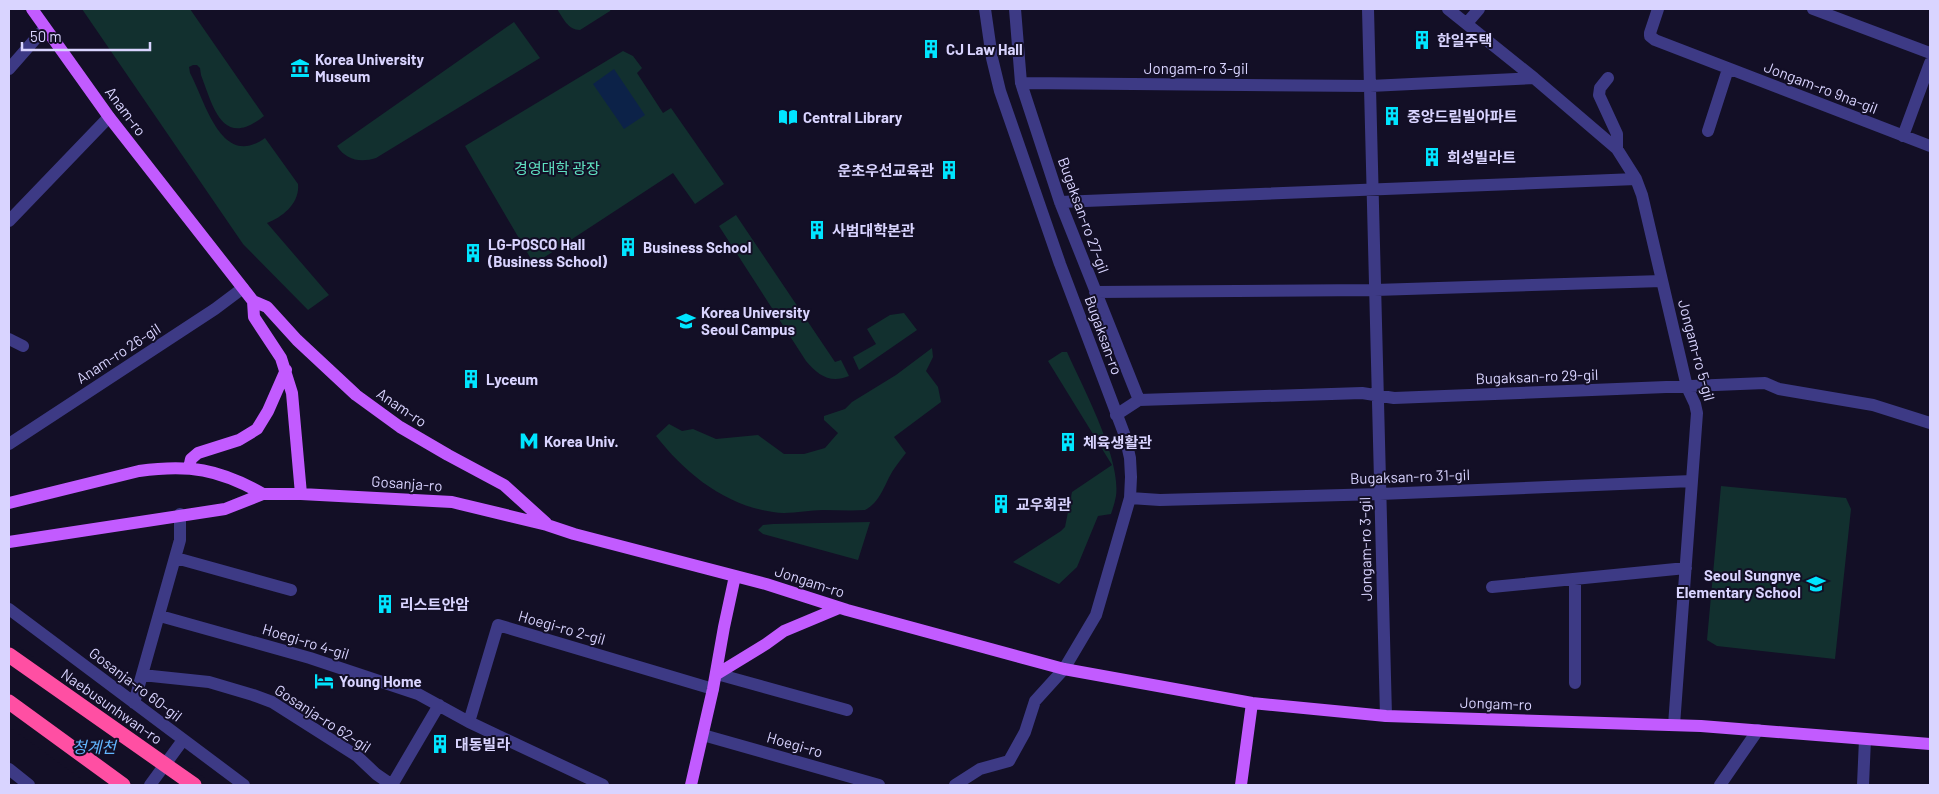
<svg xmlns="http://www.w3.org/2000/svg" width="1939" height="794" viewBox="0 0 1939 794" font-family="Barlow,'Noto Sans KR',sans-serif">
  <rect width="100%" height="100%" fill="#130f26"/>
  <path fill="#12302f" d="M82 9H190L264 116C222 150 213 106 201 75L200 68 197 65H193L189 67 190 73C205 100 221 170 265 138L298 184C300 203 283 217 267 223L329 295 308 310 243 244Z
    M557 9H611L610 11 580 30C568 30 563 18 557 9Z
    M514 22 540 58 376 158C360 163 346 160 337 146Z
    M623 51 633 56 642 68 637 73 663 113 671 108 724 184 695 204 673 173 534 264 465 146Z
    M736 215 835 362 841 360 849 376C830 384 818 375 806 361L719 226Z
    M904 313 917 330 859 370 853 357 876 344 867 329 890 315Z
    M932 348 933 357 926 371 938 387 941 402 894 437 906 453C901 459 896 466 892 472 884 486 880 502 865 510 851 511 837 510 823 510 807 510 788 515 773 512 724 505 685 473 656 436L669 424 682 431 693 429 716 439 758 435 784 454H804L825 448 838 433 824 420V416L845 409 852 402 896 375Z
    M1062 352H1067C1083 388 1121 458 1116 496 1115 502 1113 508 1111 514L1098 516 1077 567 1059 584 1013 562 1061 531 1065 527 1072 492 1112 465 1048 361Z
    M1721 486 1846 498 1851 509 1835 659 1717 646 1707 640Z
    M870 522 858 560 763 534 758 530 763 525 773 524Z"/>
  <path fill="#0c2248" d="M614 69 645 115 624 129 593 84Z"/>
  <path fill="#130f26" d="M9 640 215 785H90L9 727Z"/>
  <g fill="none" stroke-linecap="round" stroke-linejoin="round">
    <path stroke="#3d3a85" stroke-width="12" d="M1015 9 1021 83 1060 202 1139 400 1116 415
      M1368 9 1386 716
      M1448 9 1534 78 1617 149 1636 179 1642 195 1687 387 1695 404 1697 413 1674 725
      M1658 9 1650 33V36L1655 40 1930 146
      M1813 9 1930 53
      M1467 23 1479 9
      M9 69 45 28
      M1608 78 1600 88 1599 95 1617 134V149
      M1021 83 1370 86 1534 78
      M1708 131 1728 69
      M1903 136 1930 63
      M1060 202 1636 179
      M9 221 109 117
      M1095 292 1375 290 1662 281
      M9 339 23 346
      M1139 400 1362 393 1394 398 1765 383 1779 389 1873 405 1930 423
      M9 444 215 309 243 288
      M1130 498 1160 500 1380 494 1692 481
      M176 558 291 590
      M1492 587 1686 568
      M9 609 244 785
      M160 616 310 658 418 694 469 722 603 785
      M717 674 847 710
      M142 675 209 682 253 695 272 702 357 756 376 774 392 785
      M1575 683V579
      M134 703 180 540V514
      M469 722 498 625 713 689
      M703 735 879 785
      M9 769 29 785
      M150 785 183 740
      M392 785 439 705
      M955 785 980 769 1009 761 1025 732 1035 701 1064 669 1096 615 1130 498 1131 477 1130 458 1125 436 1060 264 1000 91 992 58 985 9
      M1720 785 1758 730
      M1863 785 1865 739"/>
    <path stroke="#c25bff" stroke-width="12" d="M32 9 109 117 253 301 267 307 297 340 356 395 400 427 448 455 504 485 546 523
      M253 301 254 317 281 358 292 393 301 494
      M189 468 191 459 198 453 239 440 257 429 268 411 286 370
      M9 503 139 471C189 464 219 469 263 494
      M9 542 225 509 263 494H301L452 502 547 525 574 534 766 584 847 610 1064 669 1252 703 1386 716 1701 726 1930 744
      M717 674 766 644 784 631 839 608
      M691 785 713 689 724 627 735 576
      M1241 785 1252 703"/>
    <path stroke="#ff4fa3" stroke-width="15" d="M9 702 123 785"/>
    <path stroke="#ff4fa3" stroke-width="15" d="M9 655 194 785"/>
  </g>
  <defs>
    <g id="building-bare" transform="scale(1.5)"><path d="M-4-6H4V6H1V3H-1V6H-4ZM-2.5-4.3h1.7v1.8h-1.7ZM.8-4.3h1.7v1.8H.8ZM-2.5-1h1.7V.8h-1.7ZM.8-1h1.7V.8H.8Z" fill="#00e5ff" stroke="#130f26" stroke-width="2.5" paint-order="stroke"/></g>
    <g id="museum-bare" transform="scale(1.5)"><path d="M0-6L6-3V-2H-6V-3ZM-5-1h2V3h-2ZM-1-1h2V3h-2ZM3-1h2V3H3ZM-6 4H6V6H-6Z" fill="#00e5ff" stroke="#130f26" stroke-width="2.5" paint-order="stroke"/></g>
    <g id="library-bare" transform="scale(1.5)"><path d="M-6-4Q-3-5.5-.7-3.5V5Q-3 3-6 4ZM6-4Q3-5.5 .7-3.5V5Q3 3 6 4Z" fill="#00e5ff" stroke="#130f26" stroke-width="2.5" paint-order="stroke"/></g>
    <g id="university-bare" transform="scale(1.5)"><path d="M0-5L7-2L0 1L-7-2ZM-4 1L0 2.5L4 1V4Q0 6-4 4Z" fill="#00e5ff" stroke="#130f26" stroke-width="2.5" paint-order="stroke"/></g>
    <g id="metro-bare" transform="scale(1.5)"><path d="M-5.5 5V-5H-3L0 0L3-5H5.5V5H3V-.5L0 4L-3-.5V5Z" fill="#00e5ff" stroke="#130f26" stroke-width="2.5" paint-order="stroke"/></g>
    <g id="school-bare" transform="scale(1.5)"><path d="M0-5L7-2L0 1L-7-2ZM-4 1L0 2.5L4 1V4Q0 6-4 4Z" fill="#00e5ff" stroke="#130f26" stroke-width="2.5" paint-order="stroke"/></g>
    <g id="hotel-bare" transform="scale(1.5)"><path d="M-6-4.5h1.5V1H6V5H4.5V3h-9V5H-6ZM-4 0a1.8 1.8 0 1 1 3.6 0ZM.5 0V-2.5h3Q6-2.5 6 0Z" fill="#00e5ff" stroke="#130f26" stroke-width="2.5" paint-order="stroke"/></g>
  </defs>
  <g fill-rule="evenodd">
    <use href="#building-bare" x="1422" y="40"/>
    <use href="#building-bare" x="931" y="49"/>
    <use href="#museum-bare" x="300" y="68"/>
    <use href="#building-bare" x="1392" y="116"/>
    <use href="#library-bare" x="788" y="117"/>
    <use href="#building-bare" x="1432" y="157"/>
    <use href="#building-bare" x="949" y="170"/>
    <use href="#building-bare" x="817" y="230"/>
    <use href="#building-bare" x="628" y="247"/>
    <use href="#building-bare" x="473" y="253"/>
    <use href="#university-bare" x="686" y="321"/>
    <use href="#building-bare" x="471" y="379"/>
    <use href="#metro-bare" x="529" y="441"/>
    <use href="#building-bare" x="1068" y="442"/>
    <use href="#building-bare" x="1001" y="504"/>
    <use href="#school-bare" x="1816" y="584"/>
    <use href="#building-bare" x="385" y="604"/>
    <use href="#hotel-bare" x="324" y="681"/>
    <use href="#building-bare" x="440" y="744"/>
  </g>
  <g text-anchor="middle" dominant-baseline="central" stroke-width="4" stroke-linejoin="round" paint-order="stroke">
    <g font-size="15" font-weight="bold" fill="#d9d4ff" stroke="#130f26" text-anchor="start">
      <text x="1437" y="40">한일주택</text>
      <text x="946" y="49">CJ Law Hall</text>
      <text x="315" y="59">Korea University<tspan x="315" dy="17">Museum</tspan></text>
      <text x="1407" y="116">중앙드림빌아파트</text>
      <text x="803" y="117">Central Library</text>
      <text x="1447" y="157">희성빌라트</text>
      <text x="934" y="170" text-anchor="end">운초우선교육관</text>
      <text x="832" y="230">사범대학본관</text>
      <text x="488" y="244">LG-POSCO Hall<tspan x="488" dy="17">(Business School)</tspan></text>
      <text x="643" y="247">Business School</text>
      <text x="701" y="312">Korea University<tspan x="701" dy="17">Seoul Campus</tspan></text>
      <text x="486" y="379">Lyceum</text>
      <text x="544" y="441">Korea Univ.</text>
      <text x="1083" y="442">체육생활관</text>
      <text x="1016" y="504">교우회관</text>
      <text x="1801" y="575" text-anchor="end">Seoul Sungnye<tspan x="1801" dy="17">Elementary School</tspan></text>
      <text x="400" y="604">리스트안암</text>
      <text x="339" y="681">Young Home</text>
      <text x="455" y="744">대동빌라</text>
    </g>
    <g font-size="15" fill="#d9d4ff" stroke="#130f26">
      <text x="1196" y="68">Jongam-ro 3-gil</text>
      <text transform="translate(1821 87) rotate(21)">Jongam-ro 9na-gil</text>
      <text transform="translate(126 111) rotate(53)">Anam-ro</text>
      <text transform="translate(1084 215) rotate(70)">Bugaksan-ro 27-gil</text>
      <text transform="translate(1104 335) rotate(70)">Bugaksan-ro</text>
      <text transform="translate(1697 350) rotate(75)">Jongam-ro 5-gil</text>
      <text transform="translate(118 353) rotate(-33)">Anam-ro 26-gil</text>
      <text transform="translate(1537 376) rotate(-2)">Bugaksan-ro 29-gil</text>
      <text transform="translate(402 407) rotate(34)">Anam-ro</text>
      <text transform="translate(1410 476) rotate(-2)">Bugaksan-ro 31-gil</text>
      <text transform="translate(407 483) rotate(4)">Gosanja-ro</text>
      <text transform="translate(1365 549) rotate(-91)">Jongam-ro 3-gil</text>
      <text transform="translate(810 581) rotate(18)">Jongam-ro</text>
      <text transform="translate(562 627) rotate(16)">Hoegi-ro 2-gil</text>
      <text transform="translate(306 641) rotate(17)">Hoegi-ro 4-gil</text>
      <text transform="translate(136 684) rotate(37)">Gosanja-ro 60-gil</text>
      <text transform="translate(1496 703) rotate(2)">Jongam-ro</text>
      <text transform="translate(112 706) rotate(35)">Naebusunhwan-ro</text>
      <text transform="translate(323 718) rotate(33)">Gosanja-ro 62-gil</text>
      <text transform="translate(795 744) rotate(16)">Hoegi-ro</text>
    </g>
    <g font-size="15" fill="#5fe0c0" stroke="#130f26">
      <text x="557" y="168">경영대학 광장</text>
    </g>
    <g font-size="16" font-style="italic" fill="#62b6ff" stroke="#130f26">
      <text x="94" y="746">청계천</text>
    </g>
  </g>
  <rect width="1939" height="794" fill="none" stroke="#d9d4ff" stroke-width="20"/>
  <path d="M22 42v8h128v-8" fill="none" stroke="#d9d4ff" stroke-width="2.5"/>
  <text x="30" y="42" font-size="15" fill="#d9d4ff" stroke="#130f26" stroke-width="4" paint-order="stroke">50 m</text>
</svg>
